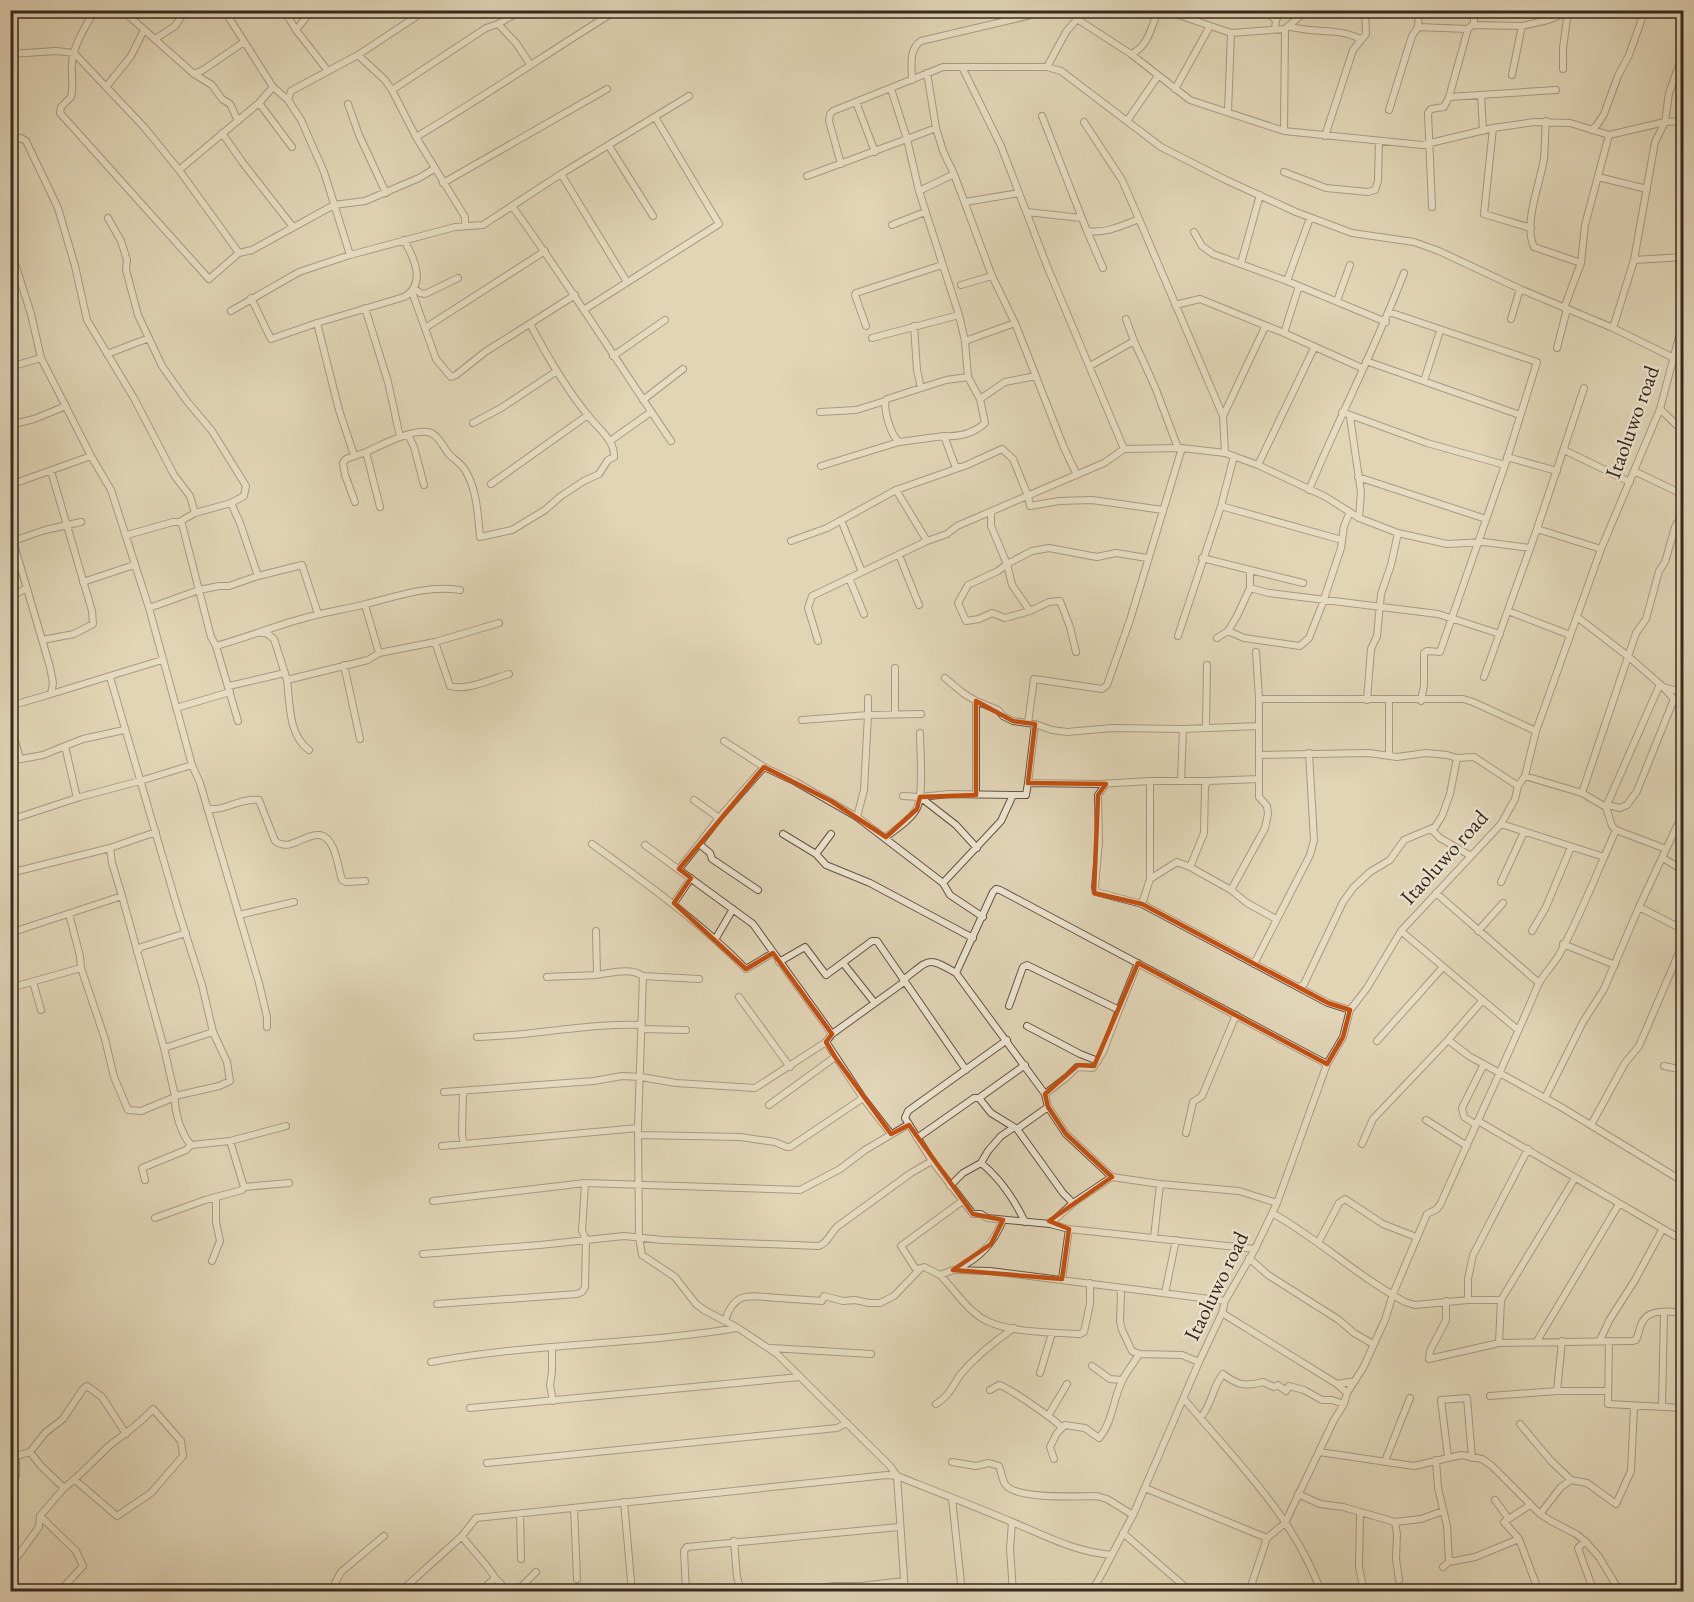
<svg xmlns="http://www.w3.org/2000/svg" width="1694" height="1602" viewBox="0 0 1694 1602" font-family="'EB Garamond',serif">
  <rect width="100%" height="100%" fill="#e1d5b7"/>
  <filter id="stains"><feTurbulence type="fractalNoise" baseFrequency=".00333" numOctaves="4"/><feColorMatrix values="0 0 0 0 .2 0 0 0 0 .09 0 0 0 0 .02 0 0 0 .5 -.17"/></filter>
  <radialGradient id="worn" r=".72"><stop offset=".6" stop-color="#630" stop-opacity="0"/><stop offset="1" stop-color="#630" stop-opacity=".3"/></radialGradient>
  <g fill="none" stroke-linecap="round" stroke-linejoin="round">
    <g stroke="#625446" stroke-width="8">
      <path id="minor" d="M95 10C85 27 74 44 72 63 71 74 74 85 71 97L61 107 60 113 209 279 239 253 252 250 334 205 365 201 419 178 434 169
        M122 10 194 74 212 85 222 99 230 104 238 121
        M224 10 273 87 288 100 301 120 324 172 350 255
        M284 10 296 30 328 71
        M1073 10 1077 19 1131 54 1190 100 1284 131 1422 145 1493 128 1534 122 1570 123 1609 135 1665 122 1684 121
        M1164 10 1231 33 1285 29 1307 10
        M1260 10 1268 13 1276 20
        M10 17 14 10
        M498 24 522 10
        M1473 25 1522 26 1548 20 1572 10
        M1288 26C1311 34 1338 27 1360 39
        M1418 27 1468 29
        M1275 29 1276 20 1282 10
        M296 30 312 10
        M155 39 175 26 186 10
        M1684 51 1669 93 1665 122 1655 142 1634 260 1684 257
        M10 54 56 51 74 53 144 127 179 170 239 253
        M1131 54C1148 47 1152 26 1158 10
        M358 55 385 80 392 90 416 137 465 217V226
        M962 67 1001 146 1047 266 1124 449
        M1047 67 1066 32 1077 19
        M1563 69V48L1568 11
        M927 73 936 128 943 151 954 174 992 276 1015 323 1064 448 1077 475
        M194 74 203 70 244 42
        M1512 75 1522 26
        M912 80C912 67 908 50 921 41L1052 10
        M106 87 131 56 144 30
        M1175 89 1210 26
        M392 90 486 28 498 24 516 43 530 64
        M1481 95 1483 131
        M1449 97 1556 90
        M288 100 291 91 358 55 426 10
        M856 102 875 152
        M259 103 292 147
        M348 104 359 135 386 193
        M1389 110 1412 36 1418 27 1419 10
        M1228 112 1231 33
        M1042 116 1087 231C1105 234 1123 225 1139 219L1122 180 1084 122
        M1127 121 1158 76
        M1546 121C1545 133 1545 147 1544 159 1540 184 1523 224 1534 247L1581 263
        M936 128 907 139 919 191 959 315 965 341 1015 323
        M1493 128 1484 214 1531 228
        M1591 130 1597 125 1604 114 1618 76 1629 55 1645 10
        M1284 131 1285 29
        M222 133 243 163 293 227
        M1325 136 1353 50 1366 34 1365 10
        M416 137C484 97 549 52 617 10
        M10 141 21 138 26 141 58 208 75 266 87 320 135 400 174 475 190 496 195 513 179 522
        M609 146 653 216
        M841 164 829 121 830 114 833 111 943 67H1047L1061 71 1161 147 1226 180 1296 212 1352 233 1414 242 1439 251 1520 289 1613 328 1674 358
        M179 170 259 103 273 87
        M1284 172 1326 188 1368 192 1375 190 1378 181 1379 141
        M561 174 627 282
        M807 176 907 139 891 89
        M1598 177 1647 189
        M443 183 607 89
        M919 191 954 174
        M965 202 1019 193
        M512 206C568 283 618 363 671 441
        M1432 207 1428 113 1431 109 1444 107 1449 97 1468 29 1474 23V10
        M1027 212 1081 218
        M108 218 121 241 127 260 126 270 138 315 162 366 186 400 212 431 246 486 244 496 231 503
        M1310 218 1287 281 1299 286 1284 333 1362 368
        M1139 219 1223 416 1225 453
        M892 225 925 212
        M1087 231 1103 268
        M1194 232 1202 246 1213 254 1287 281
        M10 248 31 314 41 358 91 456 111 490 149 608 192 765 200 783 259 983 267 1017V1027
        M1241 263 1260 195
        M961 285 992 276
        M1299 286 1386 322
        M414 288 420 293 425 294 458 278
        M412 292 436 359 451 377 456 375 485 352 575 295
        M251 298 271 339 317 323 404 297C427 284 414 258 404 240
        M1337 301 1350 265
        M1175 305 1200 299 1284 333
        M365 308 388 382 400 437
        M1564 308 1581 263 1585 225 1609 135
        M585 309 719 224 655 117
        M231 311 299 272 350 255 455 227 483 225 561 174 689 96
        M1389 312 1537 362 1505 465 1440 652 1427 651 1424 653V685L1421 701
        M1126 319 1134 341
        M1511 319 1520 289
        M317 323 339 410 354 455
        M866 326 855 295 856 293 942 265
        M914 326 917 370 921 388
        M425 328 545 251
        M1613 328 1634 260
        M872 338 959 315
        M1557 348 1567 309
        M107 354 149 338
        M613 356 665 320
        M1366 361 1520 415
        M1090 366 1134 341 1155 387 1178 448
        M10 367 41 358
        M1424 381 1440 331
        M980 399 1005 382 1036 376
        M643 400 683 369
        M1660 409 1684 432
        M820 412 856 410 885 401
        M1342 412 1427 443 1505 465
        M1223 416 1265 327
        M1350 417 1361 492 1359 518
        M473 423 501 408 557 371
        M10 425 34 419 66 406
        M408 435 414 447 424 485
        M944 436C959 437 974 433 985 423L980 399 968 377 965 341
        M610 441 651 412
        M899 442C890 434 885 413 885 401L887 399 946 380 968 377
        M1564 450 1630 482
        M366 452C382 445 409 430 427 432 438 433 442 446 449 454 454 460 461 463 465 470 477 489 478 516 480 537L512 530 545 510 561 496 584 481 599 474 608 460 614 457C615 441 600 430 591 419 567 391 547 356 530 324
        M1507 457 1557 471
        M1258 465 1314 348
        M821 466 899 442 944 436 956 468 959 467
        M1634 471 1684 495
        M1358 477 1486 519
        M491 484 588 415
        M10 485 91 456
        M1309 490C1339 417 1376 347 1404 273
        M355 502 345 475 343 463 346 459 366 452 380 507
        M1221 506 1342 540
        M991 513V526L1007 564 1012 585 1030 611 1049 602 1060 601 1070 627 1076 652
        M841 520 862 572
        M1537 529 1601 549
        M127 535 173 522H179L182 524 211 637 216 646 238 721
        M791 541 827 528 896 490
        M927 541 896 490 967 465 1002 449 1013 459 1028 496 1030 506 1059 501 1092 500 1163 510
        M10 542 45 530 81 522
        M899 555 919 605
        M1202 558 1303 583
        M258 576 302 565 318 614
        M849 578 864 614
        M83 582 134 565
        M1250 588 1269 593 1438 614 1500 634
        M10 597 27 588
        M365 605 379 653
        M149 608 199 590 219 586H229L258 576 240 523 231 503 195 513
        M1030 611 1005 618 992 613 979 619 966 621 958 603 968 585 998 571 1007 564 1032 551 1049 548 1097 557 1116 553 1147 558
        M1508 611 1570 635
        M1577 617 1629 657 1663 687 1684 693
        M1228 631 1244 638 1300 646 1309 638 1322 605 1341 548 1344 526 1350 512
        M261 633H266L274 639 287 680 368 660 379 653 435 642 450 686C468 691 491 679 509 674
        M1178 636 1221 506 1234 456
        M1217 638 1228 631 1237 616 1250 588V570
        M42 640 74 634 93 624 92 611 51 471
        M818 641 808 608 812 596 927 541 947 534 957 526 1104 463 1124 449 1182 448 1225 453 1258 465 1326 497 1359 518 1398 533 1447 544 1484 542 1530 548
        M435 642 499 623
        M216 646C248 637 280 624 312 616 330 611 348 609 366 604 398 596 427 585 460 590
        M344 665 360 739
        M110 677 179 913 202 985 213 1032 164 1048
        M1484 677 1537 529 1584 388
        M945 678 963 693 976 701 998 710 1003 716 1013 721 1035 724 1052 730 1067 732 1112 728 1183 729 1259 726
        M287 680C290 703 288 735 309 750
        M229 686 285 673
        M1663 687 1684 710
        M51 694 162 660
        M868 698V715L921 714
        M1259 699H1463L1473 702 1536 731
        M1367 700 1371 649 1377 636 1381 594 1391 565 1398 533
        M976 701V795
        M10 706 51 694 53 683 50 667 13 541
        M176 708 230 692
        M895 714V668
        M802 720 868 715 864 790 857 817
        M10 723 20 759
        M1028 723 1034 679 1102 689 1107 685 1130 620 1182 448
        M1206 728 1207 665
        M724 741 764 767 796 782 857 817 943 883 950 895 983 917
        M1260 755 1369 753 1397 757 1426 753 1447 755 1457 758 1474 757 1518 786
        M1389 756V700
        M10 761 43 755 65 746
        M1525 776 1582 793 1606 807 1612 826 1616 830 1666 849
        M1150 781V879L1142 904 1328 1003 1350 1010
        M1181 781 1183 729
        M1028 783 1035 724
        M1106 784 1098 795 1099 842 1095 887 1096 892 1142 904
        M1582 793 1636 633 1646 619 1659 571 1665 562 1675 527 1684 511
        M1013 795H1026L1028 783 1099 784 1150 781H1208
        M903 796 920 797 949 794 1013 795 1001 821 943 883
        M920 797 956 825 977 848
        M77 798 65 746 83 739 124 730
        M694 800 719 818 764 767
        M1608 805 1620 808 1627 805 1637 791 1674 699
        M1606 807 1660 684
        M207 808C222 813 241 797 259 800L275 841C290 853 304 833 320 835 336 838 338 869 342 880L346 882 365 881
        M719 818 699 844 710 853 712 859 758 890
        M10 820 80 797 140 781 192 765
        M1501 824 1604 857
        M1431 829 1440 838 1471 856
        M783 834 816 854 826 865 870 883 973 938
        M886 837C896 829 911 820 917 808 924 794 920 750 920 733
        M592 844C646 883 699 921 746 969L773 953
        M645 845 753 924 832 1034
        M816 854 831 834
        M1663 858 1684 871
        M1190 867 1204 833 1205 786 1208 781 1259 779
        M679 869 699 844
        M10 873 110 848
        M1150 879 1177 862 1190 867 1231 890 1265 828 1268 814 1267 806 1259 797V699L1256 652
        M1501 882 1524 832
        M1231 890 1247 903 1276 919
        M1436 893 1539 983
        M122 896 164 1048 175 1096 219 1086 230 1081 227 1062 213 1032
        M674 903 691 878
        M1639 907 1684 930
        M239 915 294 902
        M596 931 597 975
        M1401 931 1518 1030
        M1478 931 1503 903
        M1532 931 1546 907 1571 847
        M10 933 122 896 112 863 110 848 156 832
        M716 938 733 909
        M1563 944 1615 965
        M137 952 141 947 186 933
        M779 962 805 947 826 975 872 941H877L966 1070
        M843 963 874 1002
        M1254 964 1310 855 1314 840 1309 753
        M81 968 105 1039 114 1077 128 1110 141 1111 175 1097
        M956 973 1045 1094 1048 1107 1066 1134 1112 1177
        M643 976 699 979
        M547 977C563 976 580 976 596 975 612 973 629 967 643 976L638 1128 639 1237 642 1255 675 1277 696 1304 704 1310 738 1328 777 1354 890 1466 897 1476 905 1592
        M903 980C930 960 926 955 956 973L993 892 996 889 1000 890 1327 1064
        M33 982 41 1010
        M1299 987 1304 984 1343 902 1353 888 1370 872 1390 860 1404 840 1435 827 1442 816 1450 794 1457 758
        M10 988 81 968 80 956 69 914
        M739 997 790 1067
        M1009 1006 1023 967 1027 965 1119 1010 1138 963
        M1027 1026 1080 1054 1098 1061
        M642 1029 686 1030
        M477 1037C532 1036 586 1023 642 1025
        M1007 1040 908 1111 905 1118 932 1161 973 1214H981L987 1218 1050 1224 1069 1229 1255 1249
        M1448 1040 1469 1056 1561 1107 1684 1182
        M1377 1041 1443 967
        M826 1042 863 1098 891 1134
        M1664 1066 1684 1070
        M444 1092 594 1081 622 1076 641 1077 676 1083 755 1088 826 1042 832 1034 904 982
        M463 1092 462 1135 464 1144
        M1045 1094 1067 1077 1077 1067 1093 1068 1103 1052 1119 1010
        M175 1096C174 1111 181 1134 191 1145
        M979 1098 1025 1065
        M1545 1098 1583 1022 1604 989 1639 907 1684 811
        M769 1105 835 1057
        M1048 1107 1017 1129 1063 1193 1073 1203
        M1426 1120 1467 1146
        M1478 1121 1684 1241
        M1475 1124 1464 1117 1462 1108 1484 1064
        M1591 1125 1625 1063 1639 1046 1684 941
        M1186 1133 1193 1102 1202 1096 1236 1015
        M639 1135 740 1137 775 1142 787 1147H790L863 1098
        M917 1138 974 1098H979L991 1113 1017 1129
        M1362 1144 1373 1119 1448 1040 1482 1001
        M442 1146 638 1128
        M981 1163C1001 1179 1014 1199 1025 1222
        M145 1180 142 1168 186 1150 191 1145 230 1141 286 1126
        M950 1186 963 1173 981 1163 988 1151 1001 1136 1013 1128
        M244 1187 289 1183
        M433 1201 585 1183 800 1190 840 1169 865 1150 909 1124
        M961 1202 901 1246 915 1268 918 1269 924 1267 940 1275 953 1270 990 1271 1225 1301
        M1272 1213C1319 1239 1358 1277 1405 1302L1415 1305 1468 1300H1501
        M155 1218 205 1200 242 1190 244 1187 230 1141
        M1050 1224 1073 1203 1112 1177 1160 1184 1239 1191 1277 1203
        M1154 1237 1160 1184
        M1318 1243 1339 1203 1345 1199 1383 1224 1416 1237
        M423 1254 540 1245 624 1236 663 1240 819 1246C828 1243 831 1232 838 1226L911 1173 932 1161
        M1249 1258 1268 1275 1339 1320 1354 1333 1373 1344
        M212 1261 220 1241 216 1222V1199
        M957 1269C980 1258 993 1244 1003 1220
        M940 1275C955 1290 967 1311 987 1321 1008 1332 1055 1333 1080 1334L1084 1332 1090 1304V1283
        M1062 1279 1069 1229
        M1119 1288 1121 1294 1120 1321 1122 1330 1132 1351 1139 1354 1182 1355 1199 1362
        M1165 1293 1176 1240
        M1468 1300V1279L1473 1255 1528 1149
        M1446 1301V1320L1430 1351 1429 1359 1499 1343 1632 1341 1636 1340C1639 1334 1639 1327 1643 1321 1649 1309 1673 1310 1684 1315
        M437 1304 577 1294 582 1292 585 1287 586 1239 582 1231 585 1183
        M1677 1312 1684 1299
        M1222 1313 1337 1384 1347 1393
        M725 1321C735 1288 753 1297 779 1298 794 1299 808 1300 822 1301L824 1296 843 1301 855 1300 869 1303H880L894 1296 919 1270 918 1269
        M1600 1340 1610 1319 1635 1280 1662 1230
        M1537 1341 1619 1204
        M1609 1341 1608 1404 1684 1408
        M1499 1343 1501 1300 1575 1178
        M552 1348V1372L550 1385 553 1401
        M771 1348 871 1354
        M431 1362C532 1343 636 1345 737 1328
        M1092 1366 1110 1379 1122 1380
        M1040 1373 1052 1333
        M1337 1384 1355 1381
        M990 1390 999 1385C1008 1387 1057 1421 1062 1428
        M1557 1391 1562 1341
        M1490 1396 1557 1391H1607
        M1184 1399C1234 1459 1294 1516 1321 1592
        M936 1404C949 1396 952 1387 960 1375 975 1357 995 1341 1014 1328
        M1662 1407 1664 1313
        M470 1408 800 1377
        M1048 1416 1067 1384
        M1200 1418C1212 1406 1212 1387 1223 1374 1237 1385 1245 1387 1263 1382L1274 1387 1278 1385 1286 1391 1289 1386 1304 1390 1322 1400H1332L1344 1404
        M1520 1424 1551 1461 1571 1480
        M10 1450 16 1456 30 1452 41 1466 64 1488 40 1516 39 1527 10 1567
        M30 1452 45 1433 63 1419 83 1389 87 1386 102 1397 126 1434
        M1319 1452 1414 1466 1461 1455 1482 1459 1492 1466 1540 1514 1551 1521 1576 1534 1585 1541 1599 1557 1616 1585 1627 1592
        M1448 1457 1441 1400 1467 1398 1472 1458
        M1054 1459 1050 1447 1057 1433 1065 1425 1085 1428 1099 1438C1113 1422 1113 1398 1123 1379 1127 1371 1134 1363 1139 1354
        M1436 1460 1438 1488 1447 1526 1449 1562 1443 1567
        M1385 1461 1410 1398
        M952 1462 976 1466 989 1463 999 1466C1001 1471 1002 1479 1005 1484 1015 1500 1079 1496 1097 1496L1107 1499 1133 1515
        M487 1463 837 1428 847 1423
        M10 1482 16 1476V1456
        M64 1488C81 1475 94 1460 109 1446 124 1434 140 1424 153 1409L181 1441 183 1456 151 1493 117 1516 75 1480
        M1145 1488 1267 1538
        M1684 1493V1520
        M1298 1494 1320 1504 1343 1507 1395 1522 1421 1519 1443 1511
        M952 1499 962 1592
        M1495 1500 1508 1518
        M624 1502 632 1592
        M1530 1505 1504 1522 1519 1539 1539 1592
        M574 1508 577 1579
        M520 1514 521 1559
        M1360 1514 1359 1567 1364 1592
        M1540 1514 1561 1487 1571 1480 1587 1483 1616 1504 1631 1471 1634 1407
        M40 1516 76 1551 83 1566 59 1592
        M1012 1522 1010 1549 1013 1592
        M1395 1522 1397 1534 1396 1559 1399 1580
        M1684 1532V1569
        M1123 1533 1191 1592
        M462 1536C472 1551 486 1562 495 1578L480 1592
        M734 1541 737 1577 741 1592
        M1585 1541 1578 1548 1594 1592
        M1449 1562 1475 1557 1519 1539
        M495 1578 509 1592
        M342 1592 335 1583 341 1572 384 1536
        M400 1592 462 1536 476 1518 887 1475 897 1476C935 1491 974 1506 1012 1522 1046 1536 1075 1552 1112 1555
        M516 1592 536 1572
        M686 1592 684 1551 687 1547 899 1527
        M798 1592 833 1586H861L904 1581
        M1091 1592 1099 1579 1133 1515 1199 1362 1222 1313 1225 1301 1255 1249 1277 1203 1327 1064 1343 1037 1350 1010 1367 988 1401 931 1501 824 1515 799 1518 786 1525 776 1536 731 1601 549 1660 409 1684 318
        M1249 1592 1267 1538 1285 1523 1334 1420 1344 1404 1347 1393 1363 1368 1385 1320 1393 1294 1427 1214 1437 1209 1441 1203C1473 1130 1507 1059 1538 985 1543 975 1553 965 1559 955 1581 915 1597 872 1616 830
        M1524 1592 1537 1587"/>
    </g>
    <use href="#minor" stroke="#ece4d0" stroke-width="6"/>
  </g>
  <path d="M0 0H1694V1602H0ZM976 701 1013 721 1035 724 1028 783 1106 784 1098 795 1094 893 1142 904 1328 1003 1350 1010 1343 1037 1327 1064 1138 963 1094 1066 1078 1065 1045 1094 1048 1107 1066 1134 1112 1177 1049 1221 1069 1229 1062 1279 953 1270 991 1244 1003 1220 973 1214 909 1125 891 1134 835 1057 826 1042 832 1034 773 953 746 969 674 903 691 878 679 869 764 767 831 801 886 837 917 809 920 797 976 795Z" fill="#e1d5b7" fill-opacity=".55" fill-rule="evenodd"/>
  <path fill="none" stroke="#c54f10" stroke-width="4.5" stroke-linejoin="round" d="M976 701 1013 721 1035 724 1028 783 1106 784 1098 795 1094 893 1142 904 1328 1003 1350 1010 1343 1037 1327 1064 1138 963 1094 1066 1078 1065 1045 1094 1048 1107 1066 1134 1112 1177 1049 1221 1069 1229 1062 1279 953 1270 991 1244 1003 1220 973 1214 909 1125 891 1134 835 1057 826 1042 832 1034 773 953 746 969 674 903 691 878 679 869 764 767 831 801 886 837 917 809 920 797 976 795Z"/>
  <g text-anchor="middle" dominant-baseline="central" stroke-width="4.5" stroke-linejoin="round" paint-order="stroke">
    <g font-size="22" fill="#372920" stroke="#ece4d0">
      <text transform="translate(1632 422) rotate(-70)">Itaoluwo road</text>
      <text transform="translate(1444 857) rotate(-48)">Itaoluwo road</text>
      <text transform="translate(1216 1286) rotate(-64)">Itaoluwo road</text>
    </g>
  </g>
  <rect width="1694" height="1602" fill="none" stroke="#e1d5b7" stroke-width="36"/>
  <rect x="12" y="12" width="1670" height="1578" fill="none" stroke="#372920" stroke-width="3"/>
  <rect x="18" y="18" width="1658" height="1566" fill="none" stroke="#372920" stroke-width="1.5"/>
  <rect width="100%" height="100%" filter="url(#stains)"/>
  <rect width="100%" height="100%" fill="url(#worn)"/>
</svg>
